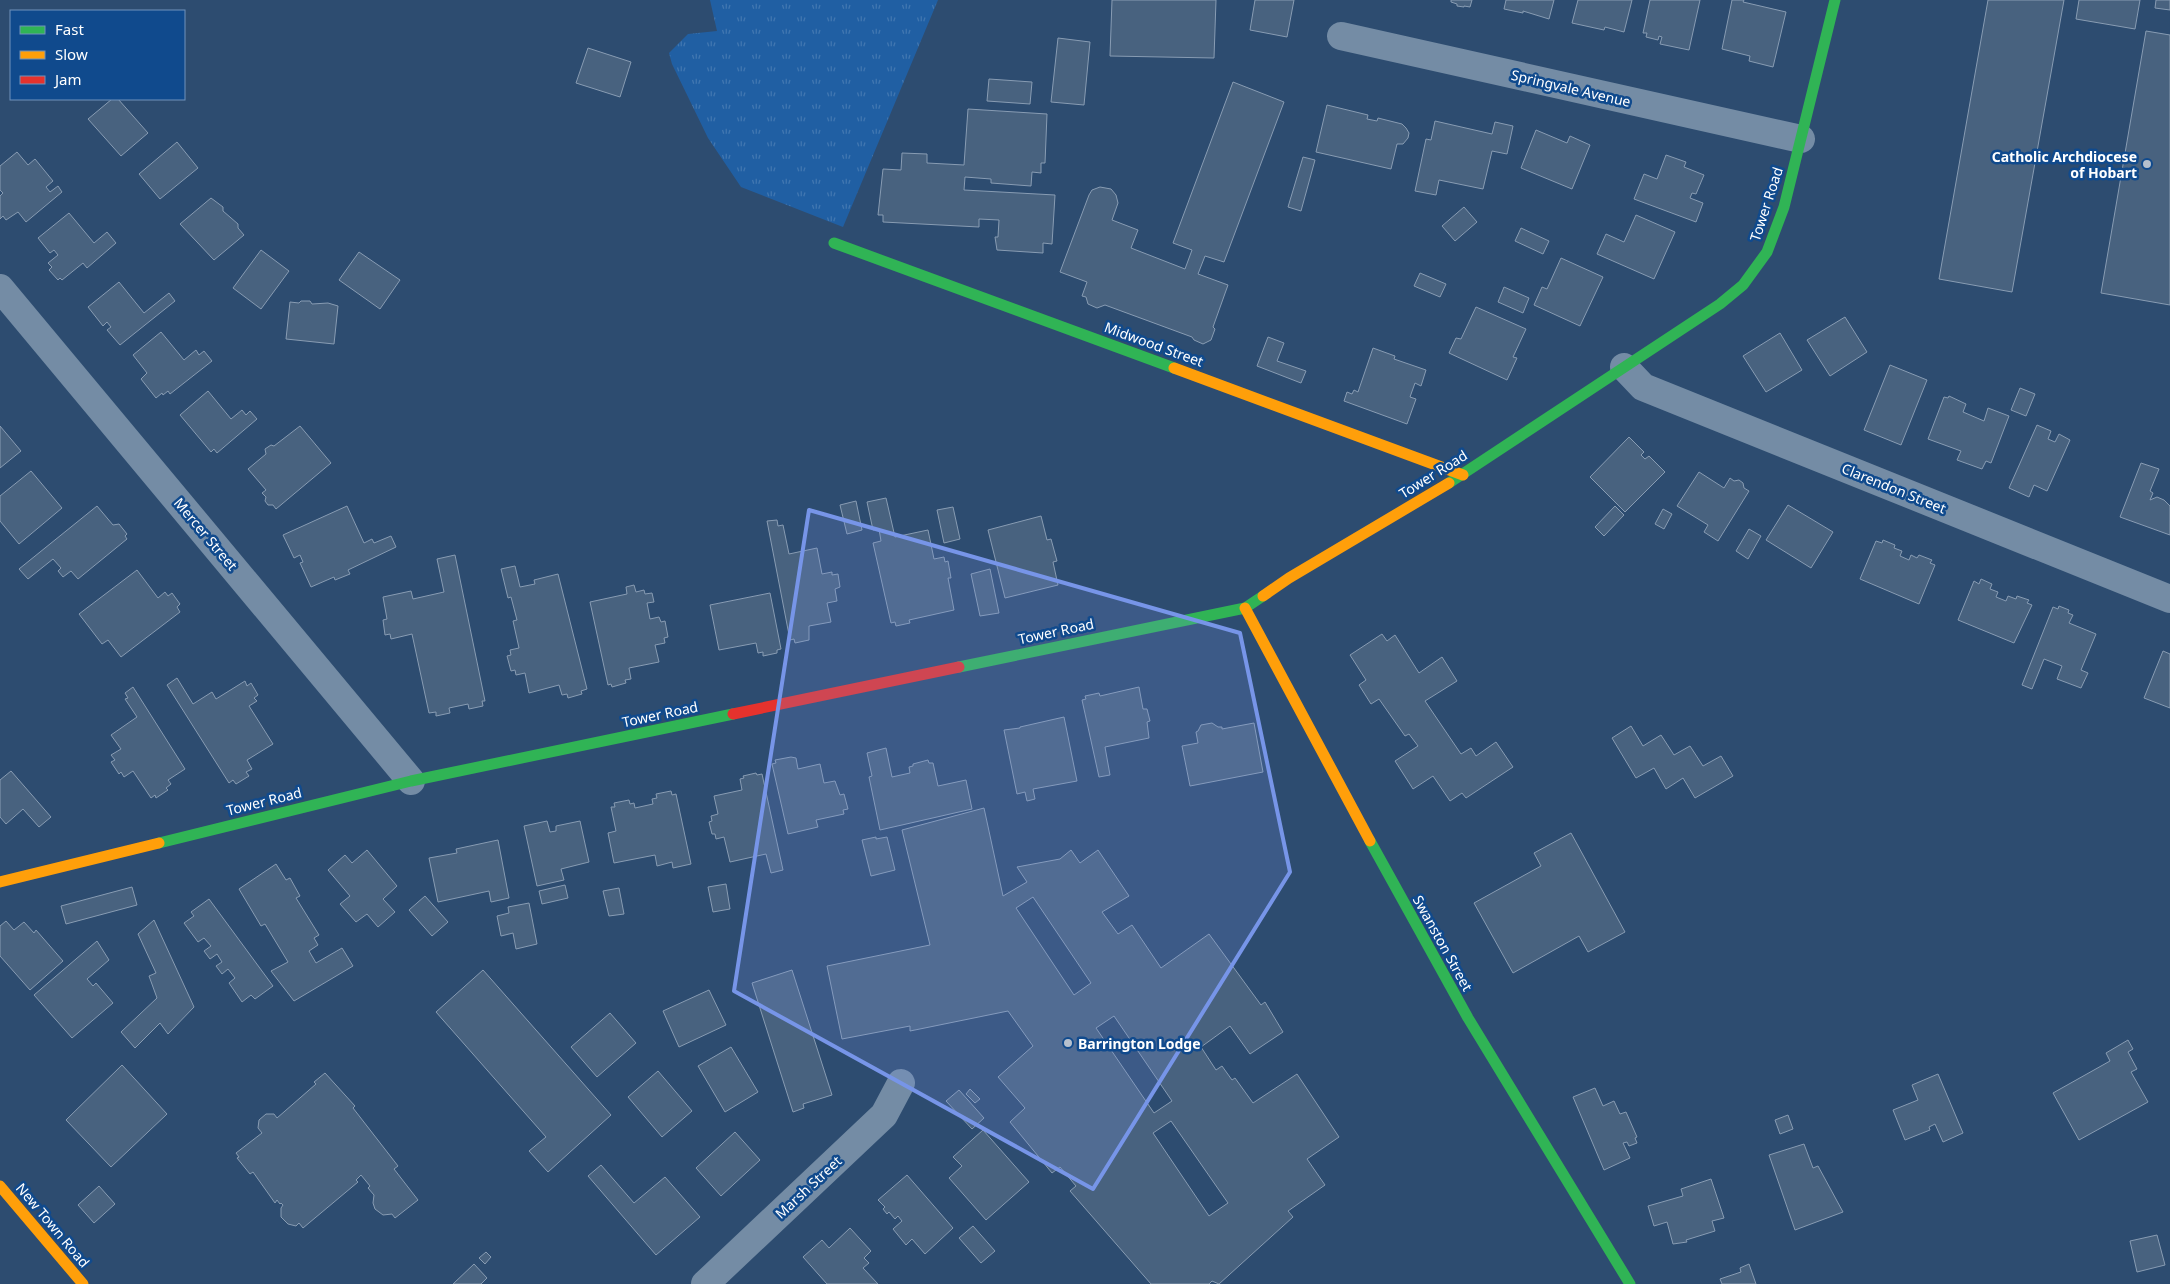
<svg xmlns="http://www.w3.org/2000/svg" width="2170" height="1284" viewBox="0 0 2170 1284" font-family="'Noto Sans',sans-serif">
  <defs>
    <pattern id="grass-tufts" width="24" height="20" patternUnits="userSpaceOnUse" patternTransform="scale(1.25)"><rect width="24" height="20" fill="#205fa3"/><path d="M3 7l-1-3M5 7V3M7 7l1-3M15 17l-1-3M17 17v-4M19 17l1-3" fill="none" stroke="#4177b1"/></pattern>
  </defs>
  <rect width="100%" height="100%" fill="#2d4c70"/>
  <path fill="url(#grass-tufts)" d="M710 0H938L843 227 741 187 708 138 672 64 669 53 688 34 717 31Z"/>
  <path fill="#48627f" stroke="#889cb3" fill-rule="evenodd" d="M1112 0H1216L1214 58 1110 56Z
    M1255 0H1294L1287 37 1250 30Z
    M1451 0H1472L1470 7 1464 6V7L1457 6V4L1451 2Z
    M1506 0H1554L1549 19 1523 11V13L1504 9Z
    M1578 0H1632L1624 32 1605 27 1604 30 1572 23Z
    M1650 0H1700L1689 50 1660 44 1662 37 1659 36 1658 40 1646 37 1647 33H1643Z
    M1732 0H1744L1743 2 1786 12 1773 67 1749 61 1750 56 1722 49Z
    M1988 0H2064L2012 292 1939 279Z
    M2079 0H2140L2135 29 2076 19Z
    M2156 0H2170V10L2155 8Z
    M2146 31 2170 35V305L2101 293Z
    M1058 38 1090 42 1084 105 1051 102Z
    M588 48 631 62 620 97 576 83Z
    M989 79 1032 82 1030 104 987 101Z
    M1233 82 1284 102 1224 262 1205 256 1198 274 1228 285 1213 327 1215 329 1211 340 1203 344 1194 340 1192 337 1105 305 1097 308 1088 304 1086 297 1082 296 1087 282 1060 272 1089 195 1092 190 1100 187 1111 189 1116 195 1118 203 1112 220 1138 230 1131 248 1185 269 1192 250 1173 243Z
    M112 99H118L148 133 121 156 88 119Z
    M1327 105 1368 115 1367 119 1377 121 1378 118 1402 124 1406 128 1409 133 1408 138 1403 144H1397L1391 169 1316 152Z
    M968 109 1047 114 1045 163H1041V173L1032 172 1031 186 991 183V179L965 177 964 190 1055 195 1052 244 1043 243V253L997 250 995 237H998L999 220 979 219V227L883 222V215H878L883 169 901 170 902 153 927 154V163L964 165Z
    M1435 121 1492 134 1495 122 1513 126 1507 154 1492 151 1483 189 1439 180 1436 195 1415 191 1426 139 1431 140Z
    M1536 130 1567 143 1570 136 1590 145 1572 189 1521 168Z
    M177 142 198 168 160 199 139 174Z
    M17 152 28 165 35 159 53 181 46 187 50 192 58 186 62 192 26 222 18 212 6 220 3 216 0 219V196L3 193 0 190V166Z
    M1666 155 1686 162 1684 167 1704 175 1696 194 1692 193 1690 198 1703 203 1696 222 1634 199 1644 174 1657 179Z
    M1303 157 1315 160 1301 211 1288 207Z
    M211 198 223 207V211L238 224V228L244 235 214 260 180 224Z
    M1464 207 1477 222 1455 241 1442 226Z
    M69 213 94 243 107 232 116 243 87 268 83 263 62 280 60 278 58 280 49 270 52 267 48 263 58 255 54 250 50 253 38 238Z
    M1636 215 1675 232 1654 279 1597 254 1606 234 1624 242Z
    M1521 228 1549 241 1543 254 1515 241Z
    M261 250 289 271 261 309 233 288Z
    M359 252 400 280 380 309 339 280Z
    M1561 258 1603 277 1580 326 1534 305 1542 287 1547 289Z
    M1420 273 1446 284 1440 297 1414 286Z
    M119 282 144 313 169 293 175 301 120 345 107 330 111 327 107 322 103 326 88 307Z
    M1504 287 1529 298 1523 313 1498 302Z
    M301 301H310L312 304 328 303 338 306 334 344 286 339 290 302 299 303Z
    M1476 307 1526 329 1513 357 1517 358 1507 380 1449 353 1456 338 1461 339Z
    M1845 317 1867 352 1830 376 1807 340Z
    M161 332 184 360 196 350 199 355 204 351 212 361 170 394 168 391 163 395 162 393 156 398 141 379 147 373 133 355Z
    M1780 333 1802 370 1766 392 1743 356Z
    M1268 337 1284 343 1277 361 1306 371 1301 383 1257 366Z
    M1373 348 1395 356 1394 359 1426 370 1421 386 1415 383 1410 397 1416 399 1407 424 1344 401 1347 392 1352 394 1354 390 1358 392Z
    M1890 365 1927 380 1901 445 1864 430Z
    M2020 388 2035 394 2026 416 2011 410Z
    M208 391 231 419 242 410 246 415 250 411 257 419 217 453 214 449 211 452 180 415Z
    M1949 396 1966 404 1963 412 1984 421 1988 408 2009 416 1991 463 1986 461 1982 469 1957 460 1961 451 1928 439 1944 397 1948 398Z
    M2037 425 2051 431 2048 439 2055 442 2059 434 2070 440 2047 491 2034 485 2029 497 2009 488Z
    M0 426 21 451 0 468Z
    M300 426 331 463 276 509 273 505H268L265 501 266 497 262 493 266 490 248 469 266 454 265 449 271 445 274 446Z
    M1629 437 1644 452 1641 455 1645 459 1649 456 1665 472 1625 512 1590 477Z
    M2141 463 2159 469 2150 491 2153 493 2150 500 2157 497 2164 500 2170 506V535L2120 517Z
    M31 471 62 508 19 544 0 521V496Z
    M1699 472 1724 488 1730 478 1734 481 1739 480 1743 483 1744 488 1749 491 1718 541 1704 532 1708 525 1677 506Z
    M886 498 895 537 928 530 934 559 944 557 945 562 948 561 951 578H948L954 610 909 620 910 623 896 626 895 622 891 623 873 543 881 541 879 529 873 530 867 502Z
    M856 501 862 530 847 534 840 505Z
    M1788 505 1833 532 1811 568 1766 540Z
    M97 506 113 525 119 524 127 534 125 536 127 539 78 579 71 571 63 577 58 571 61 568 53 559 28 579 19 569Z
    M347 506 364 543 372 539 374 543 391 536 396 547 348 570 350 574 335 580 334 577 311 587 300 563 303 562 300 555 294 558 283 535Z
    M1615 506 1624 515 1604 536 1595 527Z
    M953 507 960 539 944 543 937 510Z
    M1663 509 1672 514 1664 529 1655 524Z
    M1041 516 1047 540 1051 539 1057 561 1053 562 1058 585 1005 598 988 530Z
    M777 520 778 526 783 525 789 554 817 548 822 574 832 572V575L838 574 840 587 835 589 837 601 827 603 831 622 809 626V640L795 643 794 639 790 640 767 521Z
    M1749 529 1761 536 1748 559 1736 551Z
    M1883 540 1895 545 1894 548 1902 551 1900 556 1909 560 1911 555 1917 558 1919 555 1932 560 1930 563 1935 565 1919 604 1860 579 1876 541 1882 543Z
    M455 555 485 701H482L483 706 469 709 468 704 449 708 450 713 436 716V712L429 713 412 634 391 639 390 634 385 635 383 620 387 619 383 597 411 591 413 599 444 592 437 559Z
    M515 566 520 587 535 584 534 580 558 574 587 689 581 691 582 694 568 698 567 694 562 695 559 685 529 693 525 673 516 675 515 670 511 671 507 656 511 655 510 650 519 648 513 621 517 620 511 597 508 598 501 569Z
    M990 569 999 613 980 616 971 574Z
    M137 570 158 598 165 592 168 596 172 593 180 604 177 607 180 612 121 657 108 640 102 644 79 614Z
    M1981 579 1992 584 1990 589 1998 592 1996 597 2006 601 2008 596 2016 599 2017 596 2029 600 2027 603 2032 605 2014 643 1958 620 1974 581 1979 584Z
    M634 585 636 592 644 590 645 594 652 593 654 602 647 603 650 619 659 617 661 622 665 621 668 637 664 638 665 643 655 645 659 662 629 668 631 679 625 680 626 683 612 687 611 684 608 685 590 602 627 594 626 587Z
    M770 593 781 649 777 650V653L763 656V652L758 653 756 643 719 650 710 605Z
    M2059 606 2069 610 2068 613 2073 615 2069 623 2096 634 2081 670 2088 673 2081 688 2057 679 2062 666 2044 659 2032 689 2022 685 2053 607 2058 609Z
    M1382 634 1387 641 1395 635 1419 673 1442 657 1457 681 1425 701 1461 754 1471 748 1476 756 1496 742 1513 767 1466 798 1462 793 1450 801 1433 776 1413 789 1395 761 1418 746 1409 734 1405 736 1379 699 1371 704 1359 685 1366 680 1350 655Z
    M2163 651 2170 654V708L2144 698Z
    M177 678 193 704 212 692 216 699 245 681 247 686 251 683 258 695 254 698 257 701 249 706 273 744 247 760 252 769 246 772 249 776 236 784 233 780 229 783 167 685Z
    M133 687 185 769 168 780 171 784 166 788 168 790 156 798 155 795 151 798 133 771 124 777 121 772 119 774 111 762 115 760 111 755 121 749 111 735 137 717 125 699 128 698 125 693Z
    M1139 687 1143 709H1147L1150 721 1147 722 1149 738 1105 747 1110 775 1099 777 1082 700 1086 699 1085 696 1099 693 1100 696Z
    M1064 717 1077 781 1033 789 1035 799 1027 801 1025 792 1017 794 1004 730 1020 728V727Z
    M1212 723 1218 727H1222V729L1254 723 1263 772 1190 786 1182 746 1198 743 1196 732 1198 731 1201 725Z
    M1631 726 1643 746 1661 735 1674 755 1690 746 1703 766 1721 756 1733 776 1695 798 1683 778 1666 789 1654 768 1636 778 1612 738Z
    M886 748 892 777 910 773 909 767 913 766V764L928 760 929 763H933L938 786 966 780 972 809 880 830 869 777 872 776 867 753Z
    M791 757 796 758 798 769 820 764 824 783 835 781 840 795 844 794 848 809 843 810 844 814 816 820 818 827 788 834 772 764 776 763 775 760Z
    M11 771 51 817 39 827 23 809 6 824 0 817V780Z
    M756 773 757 775 762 774 783 870 771 873 766 854 730 862 724 837 716 839 715 834H712L709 822 712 821 711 816 718 814 714 796 742 790 740 779 744 778 743 776Z
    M671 791 672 795 676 794 691 864 673 868 672 862 657 866 655 855 614 863 608 833 616 831 611 807H615L614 803 629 800 630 804 634 803 635 808 653 804 652 799 657 798 656 794Z
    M984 808 1003 896 1027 882 1017 867 1060 859 1071 850 1080 863 1098 850 1129 896 1102 912 1118 934 1132 925 1161 968 1209 934 1261 1005 1265 1002 1283 1032 1250 1054 1230 1026 1201 1047 1216 1070 1222 1066 1232 1080 1235 1078 1253 1103 1297 1074 1339 1137 1307 1159 1325 1185 1288 1211 1293 1217 1219 1284 1212 1281 1209 1284H1151L1070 1191 1076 1186 1060 1167 1052 1173 1010 1122 1025 1108 998 1077 1033 1046 1008 1011 910 1031V1026L842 1039 827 966 930 945 902 830ZM1033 897 1091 983 1074 995 1016 908ZM1114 1016 1172 1101 1154 1113 1096 1028ZM1171 1121 1228 1203 1209 1216 1153 1133Z
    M547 821 550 832 556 831V826L580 821 589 862 561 869 564 880 537 886 524 826Z
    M1571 833 1625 932 1588 952 1579 936 1513 973 1474 903 1541 866 1534 853Z
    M876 837V839L887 837 895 870 871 876 862 840Z
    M498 840 509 898 491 902 489 891 438 902 429 858 457 853 456 849Z
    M367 850 397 886 383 899 395 912 378 927 367 914 356 922 340 904 350 896 328 870 345 855 352 863Z
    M276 864 286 880 290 878 300 896 296 898 319 935 314 938 318 945 309 951 316 963 342 948 353 966 294 1001 271 971 288 962 265 924 261 926 239 889Z
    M726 884 730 909 713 912 708 887Z
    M565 885 568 898 542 904 539 891Z
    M132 887 137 905 66 924 61 906Z
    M619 888 624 914 609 916 603 891Z
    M425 896 448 922 432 936 409 910Z
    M209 899 273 986 255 999 251 995 242 1002 229 983 235 978 228 969 222 974 216 966 222 962 217 954 210 959 204 951 211 946 204 938 198 942 184 923 194 916 191 912Z
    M529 903 537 944 516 949 513 933 501 936 497 916 509 913 508 907Z
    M154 920 194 1007 168 1034 160 1023 135 1048 121 1032 157 998 149 976 156 973 138 934Z
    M6 921 14 930 24 922 34 933 36 930 63 961 30 990 0 956V926Z
    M97 941 109 960 87 979 93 986 96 983 113 1003 72 1038 34 995Z
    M483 970 611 1115 548 1172 529 1151 546 1137 436 1012Z
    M792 970 832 1095 803 1104 804 1108 793 1112 752 983Z
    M709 990 726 1025 679 1047 663 1011Z
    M610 1013 636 1043 597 1077 571 1047Z
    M2128 1040 2133 1049 2128 1052 2137 1069 2131 1072 2148 1102 2079 1140 2053 1093 2110 1061 2106 1053Z
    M731 1047 758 1092 725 1112 698 1066Z
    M122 1065 167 1114 111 1167 66 1120Z
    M658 1071 692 1111 662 1137 628 1097Z
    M325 1073 355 1106 353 1108 398 1166 394 1169 418 1200 395 1218 392 1214 383 1215 375 1209 373 1203 374 1195 368 1188 370 1186 361 1175 356 1180 358 1182 303 1228 299 1223 296 1226 288 1224 281 1217V1208L283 1205 281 1203 280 1204 277 1200 275 1203 253 1172 250 1174 237 1158 239 1157 236 1153 262 1133 258 1128 259 1120 266 1114H274L277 1118 316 1084 314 1082Z
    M1938 1074 1963 1133 1943 1142 1935 1124 1929 1127 1930 1130 1905 1140 1893 1110 1918 1100 1912 1085Z
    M1595 1088 1603 1106 1614 1101 1620 1114 1626 1112 1637 1137 1635 1138 1637 1143 1629 1146 1627 1142 1623 1143 1630 1158 1604 1170 1573 1097Z
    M970 1089 980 1099 975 1103 966 1094Z
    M959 1090 984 1118 972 1129 946 1101Z
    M1788 1115 1793 1129 1780 1134 1775 1120Z
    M983 1130 1029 1182 986 1220 949 1178 962 1166 953 1157Z
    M735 1132 760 1160 721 1196 696 1168Z
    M1804 1144 1813 1168 1818 1166 1843 1212 1795 1230 1769 1155Z
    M601 1165 634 1203 665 1177 700 1217 656 1255 588 1176Z
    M907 1175 953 1228 925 1254 912 1239 906 1245 893 1229 902 1221 898 1216 895 1219 889 1212 887 1214 883 1209 885 1207 878 1200Z
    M1711 1179 1724 1218 1712 1221 1715 1231 1686 1240 1687 1242 1673 1244 1667 1222 1654 1226 1648 1206 1683 1196 1681 1189Z
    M99 1186 115 1204 94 1223 78 1205Z
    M973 1226 995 1251 981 1263 959 1238Z
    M850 1228 871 1251 864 1258 869 1263 863 1268 878 1284H827L803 1257 822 1240 829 1248Z
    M2157 1235 2165 1265 2137 1272 2130 1241Z
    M486 1252 491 1257 485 1264 479 1258Z
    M474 1264 487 1278 481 1284H453Z
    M1749 1264 1756 1284H1722L1720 1279 1741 1272 1740 1268Z"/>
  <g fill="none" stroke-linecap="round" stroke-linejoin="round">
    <path stroke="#748ca5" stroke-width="28" d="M1341 36 1801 139
      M0 288 411 781
      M1624 367 1643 387 2170 599
      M705 1284 884 1115 901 1083"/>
    <path stroke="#30b455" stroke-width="11" d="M834 243 1174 368
      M1449 483 1720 304 1743 285 1767 252 1784 207 1835 0
      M959 667 1245 608 1263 596
      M1370 841 1468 1018 1630 1284
      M159 843 411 781 733 714"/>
    <path stroke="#ff9f0a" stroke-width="11" d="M1174 368 1463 475
      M1263 596 1289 578 1449 483
      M1245 608 1370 841
      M0 882 159 843
      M0 1186 83 1284"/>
    <path stroke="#e5322d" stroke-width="11" d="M733 714 959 667"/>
  </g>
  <path fill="#7795e8" fill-opacity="0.2" stroke="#7795e8" stroke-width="4" stroke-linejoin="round" d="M809 510 1240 633 1290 872 1093 1189 734 991Z"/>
  <g fill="#b6c0cd" stroke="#104a8d" stroke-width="2">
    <circle cx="2147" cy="164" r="5"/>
    <circle cx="1068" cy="1043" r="5"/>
  </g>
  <g text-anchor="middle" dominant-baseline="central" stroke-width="5" stroke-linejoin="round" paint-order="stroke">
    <g font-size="14" fill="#fff" stroke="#104a8d">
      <text transform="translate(1571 88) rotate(13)">Springvale Avenue</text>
      <text transform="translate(1766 204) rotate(-72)">Tower Road</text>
      <text transform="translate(1154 344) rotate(20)">Midwood Street</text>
      <text transform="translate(1433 474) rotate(-32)">Tower Road</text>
      <text transform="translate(1894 488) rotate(22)">Clarendon Street</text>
      <text transform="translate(206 534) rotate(50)">Mercer Street</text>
      <text transform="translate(1056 631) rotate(-12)">Tower Road</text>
      <text transform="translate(660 714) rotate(-12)">Tower Road</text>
      <text transform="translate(264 801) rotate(-14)">Tower Road</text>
      <text transform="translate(1443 943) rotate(61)">Swanston Street</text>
      <text transform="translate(808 1187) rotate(-43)">Marsh Street</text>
      <text transform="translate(53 1225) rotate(50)">New Town Road</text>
    </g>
    <g font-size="14" font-weight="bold" fill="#fff" stroke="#104a8d" text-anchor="end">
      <text x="2137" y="156">Catholic Archdiocese<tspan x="2137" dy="16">of Hobart</tspan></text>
      <text x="1078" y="1043" text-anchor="start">Barrington Lodge</text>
    </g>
  </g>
  <rect x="10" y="10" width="175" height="90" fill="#104a8d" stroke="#7092bb"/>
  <rect x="20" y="26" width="25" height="8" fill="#30b455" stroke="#7092bb"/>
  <text x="55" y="35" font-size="15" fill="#ffffff">Fast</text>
  <rect x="20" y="51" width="25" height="8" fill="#ff9f0a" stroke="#7092bb"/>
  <text x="55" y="60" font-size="15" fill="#ffffff">Slow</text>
  <rect x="20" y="76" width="25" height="8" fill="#e5322d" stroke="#7092bb"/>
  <text x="55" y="85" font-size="15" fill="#ffffff">Jam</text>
</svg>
